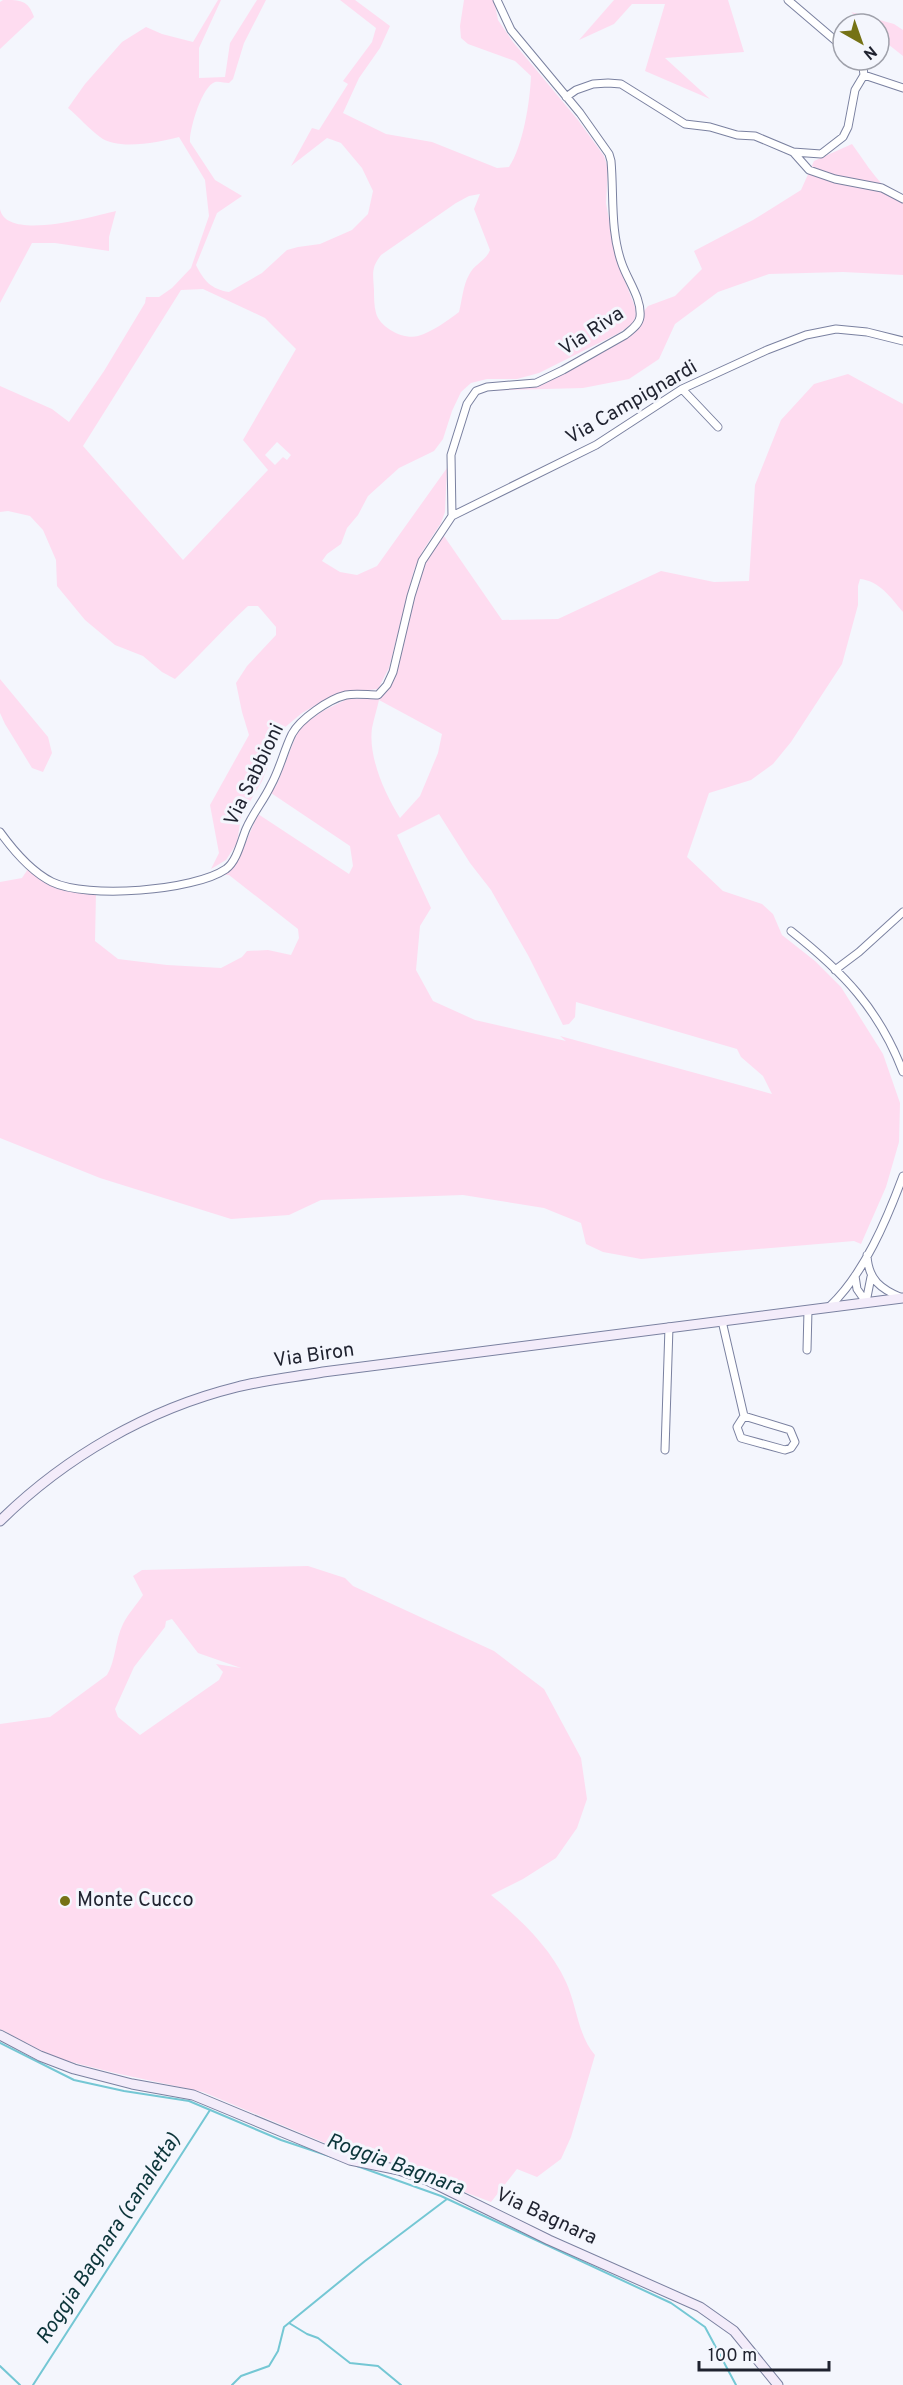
<svg xmlns="http://www.w3.org/2000/svg" width="903" height="2385" viewBox="0 0 903 2385" font-family="Overpass,sans-serif">
  <rect width="100%" height="100%" fill="#f4f6fd"/>
  <path fill="#fedcf0" fill-rule="evenodd" d="M3 0C21 0 28 0 34 17L0 49V2Z
    M218 0H221L199 48V78L225 77 230 43 257 0H266L244 43 233 79 229 83C225 83 219 81 215 82 202 86 189 130 190 142L215 180 242 196 217 213 196 265C204 281 211 289 229 292L262 273 287 250 298 247 320 244 352 230 368 214 373 191 362 168 341 143 327 138 291 166 312 128 319 130 348 84 343 81 372 42 376 28 340 0H355L390 26 380 48 359 78 343 113 386 134 432 142 497 168 509 167C523 146 530 102 531 76L515 61 468 44 461 38 460 26 464 0H494L498 20 513 42 578 120 604 156 608 168 606 203 616 258 635 307 636 316 631 325 617 334 539 373 517 379H487L471 383 461 392 452 411 443 439 434 451 399 468 368 496 358 515 347 528 341 544 327 554 322 561 340 572 357 575 377 566 447 468 445 512 441 523 422 552 414 570 389 668 378 689 345 693 328 698 302 713 283 729 262 781 241 817 237 843 226 860 211 869 219 853 210 805 249 735 242 712 236 683 247 666 276 635V627L258 606H248C223 629 200 655 175 679L162 672 143 656 115 645 85 620 57 586 56 560 43 530 30 516 8 511 0 512V386L52 409 69 422 104 371 145 303 146 297H159L172 288 191 268 209 216 205 180 179 137C159 142 118 151 100 137 89 129 79 117 68 108L85 84 122 42 146 27 162 34 193 42ZM480 194 474 209 490 250C486 261 474 264 469 275 463 285 462 301 459 312 447 321 432 332 418 336 404 340 380 328 376 313 374 306 374 297 374 290 373 273 371 268 381 255L456 203 469 196ZM203 289 265 318 296 349 243 440 268 470 183 560 83 446 181 290ZM277 442 291 455 287 460 283 457 275 465 265 455Z
    M614 0H728L744 52 665 58 710 99 645 71 665 4H632L614 24 579 40Z
    M851 12 894 24 903 30V56L879 37V24H865Z
    M852 144C866 163 881 190 903 199V275L843 272 769 274 718 292 675 324 659 359 629 379 583 388 476 391 536 383 625 335 648 306 675 296 702 269 694 251 753 220 801 190 814 161Z
    M0 209C6 242 94 216 116 211L109 237V251L55 243H32L0 303Z
    M848 374 903 404V612C891 598 880 581 860 579L858 586V605L842 664 791 742 773 764 751 780 709 793 687 857 723 891 762 904 773 914 782 935 815 961 841 987 883 1054 900 1103 899 1142 886 1187 861 1244 854 1241 641 1259 603 1252 586 1244 581 1223 544 1208 463 1195 321 1200 289 1215 231 1219 100 1178 0 1138V882L22 878 28 869 57 888 96 893 95 941 118 959 167 965 221 968 242 957 247 951 268 950 291 955 299 938 298 929 229 875H225L239 858 258 814 349 874 353 866 350 846 271 793 277 784 299 728 321 712 347 699H378C400 680 411 594 425 561 428 553 436 546 441 539L444 536 502 620 558 619 661 571 714 582 749 581 755 485 781 420 814 384ZM379 700 442 734 438 753 420 796 400 818C385 794 368 757 372 728 374 718 377 709 379 700ZM439 814 470 863 491 890 529 957 563 1025 569 1024 575 1017 576 1002 737 1049 741 1057 763 1076 772 1094 560 1036 566 1041 475 1020 433 1001 416 970 420 926 431 908 397 835Z
    M0 679 48 737 52 753 43 772 32 768 5 724 0 713Z
    M308 1566 345 1578 353 1586 494 1651 544 1689 581 1758 587 1799 577 1828 556 1858 523 1879 491 1895C520 1919 550 1947 566 1982 577 2006 578 2036 595 2055L571 2137 561 2159 537 2177 517 2169 491 2202 443 2184 410 2168 349 2153 203 2092 115 2073 55 2058 0 2029V1724L50 1717 107 1675C116 1660 115 1640 123 1624 128 1614 137 1604 143 1595L133 1576 142 1570ZM172 1619 198 1653 241 1668 216 1664 223 1672 219 1680 140 1735 118 1717 115 1709 134 1667 165 1627 166 1621Z"/>
  <g fill="none" stroke-linecap="round" stroke-linejoin="round">
    <path stroke="#74c7d4" stroke-width="2" d="M0 2043 74 2080 124 2091 189 2101 281 2140 332 2157
      M357 2166 441 2196 671 2303 705 2327 736 2385
      M289 2323 307 2334 318 2338 350 2363 378 2366 401 2385
      M0 2366 20 2385
      M33 2385 210 2110
      M232 2385 241 2376 269 2366 278 2351 284 2327 365 2261 447 2199"/>
    <g stroke="#7a81a0" stroke-width="9">
      <path id="street" d="M788 0 843 47
        M857 60 863 67 864 75
        M864 75 903 88
        M566 97 576 90 593 84 608 83 621 84 685 124 710 127 737 135 755 136 793 152 821 154 843 137 848 127 855 90 864 75
        M793 152 809 170 835 179 882 188 903 199
        M682 389 718 427
        M452 516 451 455 467 404 476 391 487 387 536 383 563 370 625 335C631 330 639 325 640 317 642 299 628 281 622 264 610 231 614 195 611 161L609 154 580 113 511 30 497 0
        M0 832C13 850 32 872 52 882 87 899 194 891 226 869 237 861 241 841 246 829 253 813 264 800 271 785 280 769 284 750 292 734 300 719 329 699 346 695 356 693 368 695 378 695L387 685 393 672 411 596 422 561 452 516 596 445 682 389 767 350 806 335 836 329 867 332 903 341
        M791 931C843 972 879 1009 903 1072
        M835 970 859 952 903 912
        M867 1255C868 1280 881 1289 902 1298
        M855 1276 857 1289 866 1302
        M866 1302 871 1277
        M830 1306C864 1274 887 1219 903 1176
        M722 1321 744 1416 737 1427 741 1438 785 1450 791 1448 795 1442 790 1430 744 1416
        M807 1350 808 1310
        M665 1450 669 1327"/>
    </g>
    <g stroke="#7a81a0" stroke-width="11">
      <path id="secondary" d="M0 1521C65 1457 148 1409 237 1387 265 1380 294 1377 323 1372L903 1298
        M0 2035 40 2056 74 2069 132 2084 193 2095 350 2160 399 2170 427 2180 549 2240 700 2307 734 2331 778 2385"/>
    </g>
    <use href="#street" stroke="#fff" stroke-width="7"/>
    <use href="#secondary" stroke="#f3ecfa" stroke-width="9"/>
  </g>
  <circle fill="#757215" stroke="#f4f6fd" stroke-width="2" cx="65" cy="1901" r="6"/>
  <g text-anchor="middle" dominant-baseline="central" stroke-width="6" stroke-linejoin="round" paint-order="stroke">
    <g font-size="20" fill="#1f222f" stroke="#f4f6fd">
      <text transform="translate(592 332) rotate(-33)">Via Riva</text>
      <text transform="translate(632 403) rotate(-30)">Via Campignardi</text>
      <text transform="translate(255 775) rotate(-64)">Via Sabbioni</text>
      <text transform="translate(314 1356) rotate(-8)">Via Biron</text>
      <text transform="translate(546 2217) rotate(25)">Via Bagnara</text>
    </g>
    <g font-size="20" fill="#1f222f" stroke="#f4f6fd" text-anchor="start">
      <text x="77" y="1901">Monte Cucco</text>
    </g>
    <g font-size="21" font-style="italic" fill="#0c353a" stroke="#f4f6fd">
      <text transform="translate(395 2165) rotate(20)">Roggia Bagnara</text>
      <text transform="translate(109 2239) rotate(-57)">Roggia Bagnara (canaletta)</text>
    </g>
  </g>
  <g transform="translate(861 42) rotate(140)"><circle r="28" fill="#f4f6fd" stroke="#9fa1ab" stroke-width="1.5"/>
  <path d="M0-4.5L10 22L0 15L-10 22Z" fill="#757215"/>
  <text y="-9" font-size="16" font-weight="bold" text-anchor="middle" fill="#1f222f">N</text>
  </g>
  <path d="M699 2361v9h130v-9" fill="none" stroke="#1f222f" stroke-width="3"/>
  <text x="708" y="2361" font-size="18" fill="#1f222f" stroke="#f4f6fd" stroke-width="4.5" paint-order="stroke">100 m</text>
</svg>
